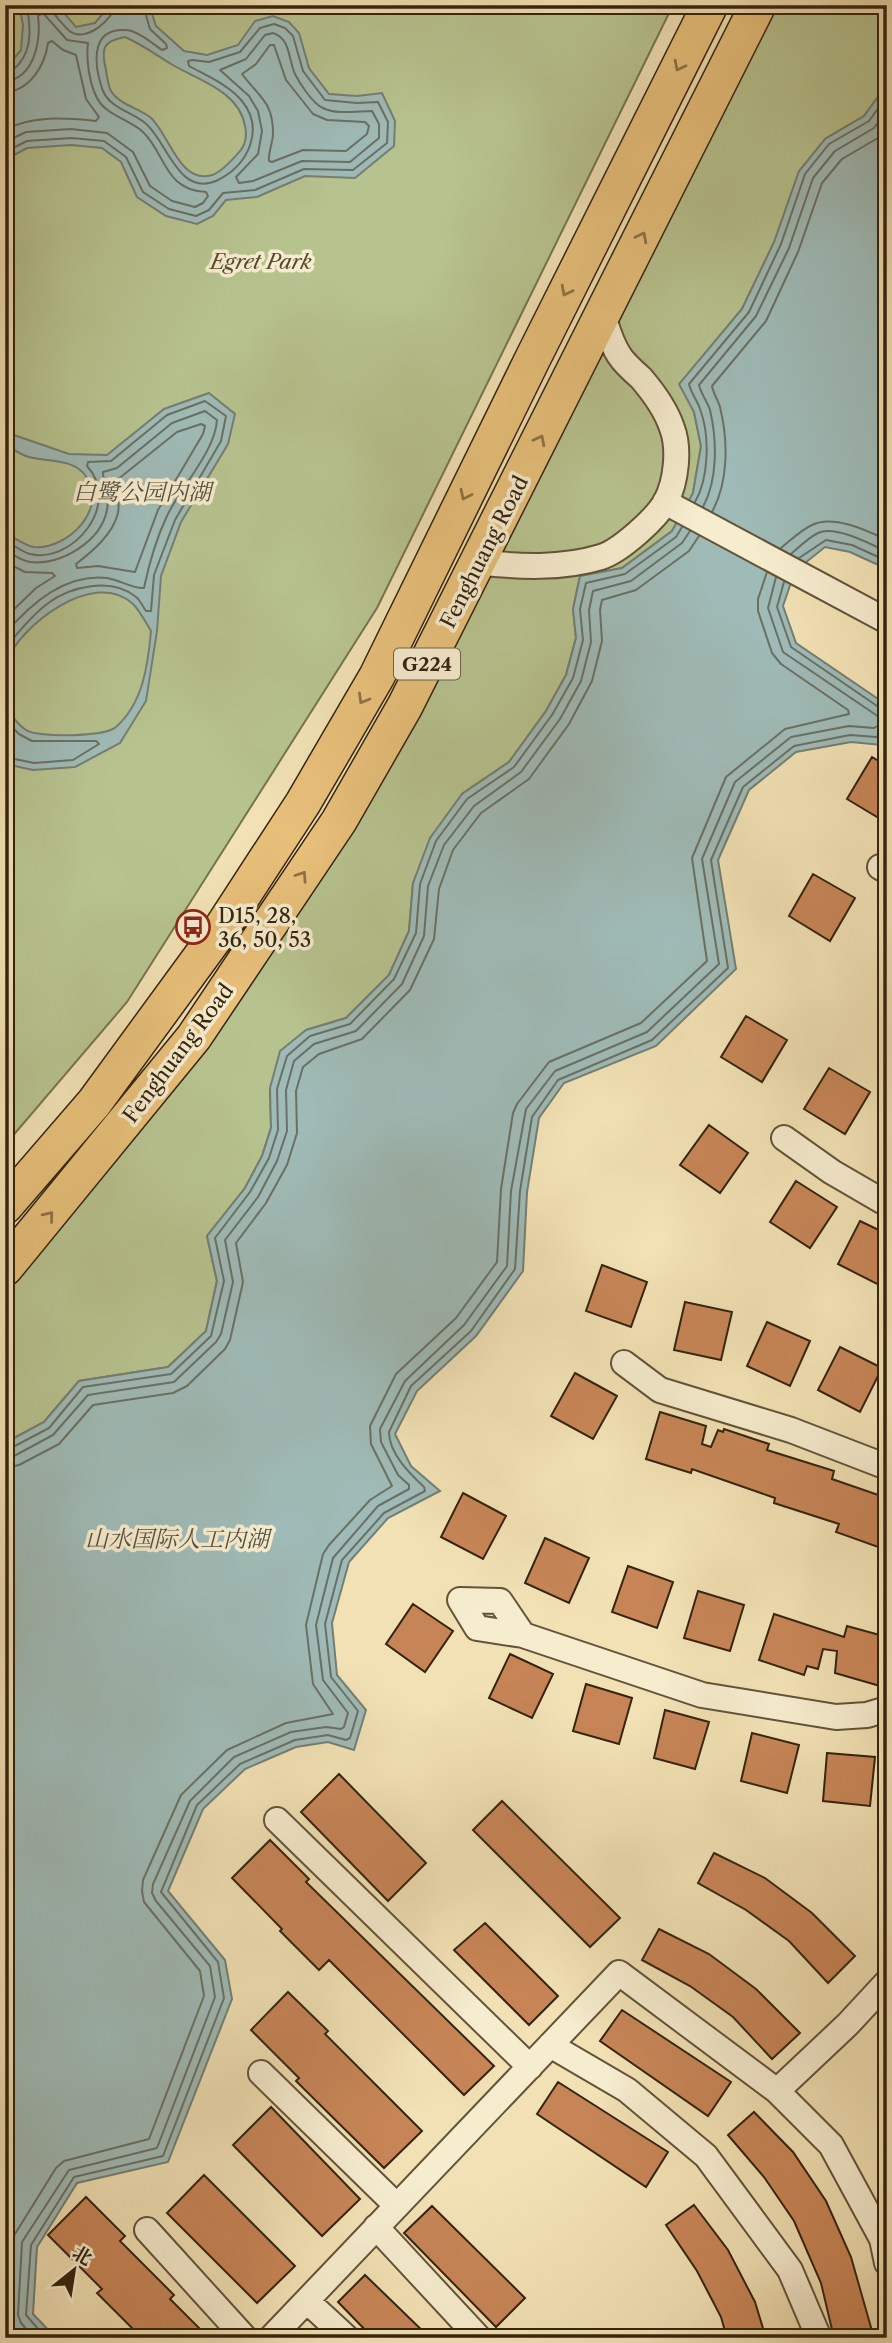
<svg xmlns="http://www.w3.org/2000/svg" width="892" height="2343" viewBox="0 0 892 2343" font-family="'Libre Caslon Text','Noto Serif SC',serif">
  <rect width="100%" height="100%" fill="#f1e1b4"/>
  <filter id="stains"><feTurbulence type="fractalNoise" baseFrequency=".00286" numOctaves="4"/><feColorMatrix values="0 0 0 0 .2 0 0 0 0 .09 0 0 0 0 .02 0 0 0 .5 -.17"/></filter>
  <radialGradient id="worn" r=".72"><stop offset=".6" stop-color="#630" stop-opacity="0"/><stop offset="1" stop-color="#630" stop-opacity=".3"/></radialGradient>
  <path fill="#b7c38f" stroke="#767450" stroke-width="2" d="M5 5H673L377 608 127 1002 5 1145Z
    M774 5H887V79L883 90 864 116 825 139 742 309 680 384 694 412 701 446 693 493 672 531 622 568 580 576 573 609 576 638 566 675 546 711 509 762 462 794 413 883 409 931 389 975 346 1018 306 1030 270 1088 271 1128 262 1156 245 1188 207 1236 217 1281 206 1331 168 1367 79 1381 44 1422 5 1443V1282L200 1047Z"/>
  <path fill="#9fbbb7" stroke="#747f74" stroke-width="2" fill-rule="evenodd" d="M19 5H57L76 27 95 23 110 5H149L156 26 184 51 207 55 238 45 255 21 273 16 289 22 299 33 309 68 329 94 357 96 382 93 395 121 394 146 355 178 305 176 257 197 226 200 213 216 197 224 166 216 137 197 121 162 102 148 71 145 27 148 5 160V69L21 50 23 25ZM125 37C141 44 155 54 171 64 198 80 239 91 245 126 247 135 246 144 240 151 233 159 222 172 212 175 179 185 169 133 150 117 138 108 119 104 111 91 108 85 107 76 106 70 101 49 102 41 125 37Z
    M887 79V569L850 552 825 547 795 571 783 606 796 643 887 705V735L882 745 851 742 796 752 749 790 718 860 736 969 656 1046 564 1083 539 1118 527 1192 523 1271 476 1336 417 1391 395 1434 411 1466 440 1491 388 1518 349 1562 332 1623 337 1675 366 1710 354 1750 328 1742 296 1747 245 1769 203 1809 168 1891 225 1960 232 1999 168 2162 77 2183 37 2247 33 2314 56 2338H5V1443L44 1422 79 1381 168 1367 206 1331 217 1281 207 1236 245 1188 262 1156 271 1128 270 1088 280 1051 306 1030 346 1018 389 975 409 931 413 883 430 838 462 794 509 762 546 711 566 675 576 638 573 609 580 576 622 568 672 531 693 493 701 446 694 412 679 384 742 309 774 242 799 171 825 139 864 116 883 90Z
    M209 393 235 414 228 444 181 522 161 576 157 631 146 701 120 743 75 767 33 770 5 764V699C10 712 14 722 26 730 38 738 105 737 116 727 143 703 148 665 151 631 146 623 140 611 133 604 95 567 17 627 5 665V533C14 537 25 546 34 547 68 550 110 507 85 475 72 458 47 462 29 457 20 455 13 449 5 444V432L69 454 107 455 164 409Z"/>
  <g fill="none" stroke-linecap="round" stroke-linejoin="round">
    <path stroke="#6a7064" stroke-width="2" d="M51 5C52 12 55 15 59 20 63 24 67 30 71 32 86 42 113 20 115 5
      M273 33C291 39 288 59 295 74 300 84 313 104 323 108 336 115 358 111 372 111L379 124V138L350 162 302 161 253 181 239 183 236 177 258 154 262 131 258 111 249 96 220 70 246 59 265 35Z
      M274 45 286 80 313 114 327 120 365 122 369 126 367 134 346 151 303 150 272 162 269 161C268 152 273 143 273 133 273 101 258 96 242 74L256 64 270 45Z
      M5 73C12 72 14 69 19 64 33 47 30 26 27 5
      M5 81C35 79 41 39 38 16L43 13 67 40 88 43C86 59 89 81 96 96 104 115 129 119 143 132 166 154 164 190 206 192L208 196 203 203 195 207 172 201 150 186 133 152 107 133 71 129 26 132 5 142
      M5 92C30 91 45 65 48 43L52 41 63 50 76 55 86 99 99 117 96 121C67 118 31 115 5 130
      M5 152 27 141 71 138 104 141 126 157 143 192 169 209 196 216 209 210 223 193 255 190 304 169 353 170 387 143 388 122 378 102 357 103 325 100 303 71 293 36 285 28 274 24 260 28 240 52 209 62 192 60 188 61 189 66C207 76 229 85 242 101 265 129 248 166 218 180 178 199 167 140 145 123 132 112 110 108 103 91 95 69 88 28 125 30 137 30 152 43 162 50L167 48 166 44 150 29 143 5
      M201 424 205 426 203 434 158 510 135 572 98 566 77 568 76 564C93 551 113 534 118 513 120 502 117 490 117 480L177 432Z
      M695 502C709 478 710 435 700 409 697 400 691 393 689 384L749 312 781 244 805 174 829 144 869 121 887 96
      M703 507C718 479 717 440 710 410 707 401 701 394 699 385L756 316 789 248 813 178 835 151 874 128 887 111
      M712 512C729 481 728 440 720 407 718 400 713 393 712 386L766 321 798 252 822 183 842 159 878 138 887 129
      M5 540C13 545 22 552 30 554 73 564 122 504 87 466L88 462 111 461 167 415 205 401 226 416 221 441 175 520 154 575 151 611H146C143 607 140 600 136 597 112 577 70 586 47 604 31 616 18 633 5 648
      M781 548C791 540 801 530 812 525 833 514 868 531 887 540
      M5 550C13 555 22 561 30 562 61 566 101 541 107 510 110 496 103 484 103 472L117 468 172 423 205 411 217 420C215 452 181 486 167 516 156 539 149 564 144 588 133 589 120 580 107 578 65 573 30 604 5 634
      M791 554C799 547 808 538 818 533 835 525 871 544 887 552
      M799 558 826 540 852 545 887 561
      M5 562 25 572 52 573 55 576 36 588 5 618
      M784 582 777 607 791 647 880 708 887 710
      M5 720 19 734 32 741H96L99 744 73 760 34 763 5 757
      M5 1448H11L49 1428 83 1387 171 1374 211 1336 224 1281 215 1238 250 1192 269 1158 278 1130 277 1089 287 1056 310 1036 350 1024 394 979 416 933 420 884 436 841 467 799 514 767 552 715 573 678 583 640 580 609 586 583 625 574 676 537 682 527
      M5 1457 14 1456 53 1435 88 1395 174 1382 216 1342 221 1334 233 1282 225 1240 258 1197 277 1161 287 1131 286 1090 294 1061 314 1044 356 1031 402 984 424 936 428 886 444 845 474 806 521 772 560 719 581 681 591 642 589 610 593 591 631 581 682 543 690 531
      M5 1468 19 1465 59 1444 93 1405 173 1393 187 1386 225 1349 230 1340 243 1282 236 1243 266 1203 287 1165 297 1133 296 1091 303 1067 319 1054 362 1039 410 990 434 939 439 889 453 850 481 813 529 779 569 724 592 681 602 641 600 610 602 600 636 590 689 551 699 536
      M20 2338 10 2327 7 2316 11 2244 15 2234 56 2168 64 2161 149 2139 204 1996 200 1971 144 1902 142 1891 143 1880 181 1795 227 1750 286 1723 333 1714 313 1684 306 1625 323 1554 329 1545 370 1500 392 1486 371 1444 370 1426 396 1374 456 1318 497 1262 501 1189 513 1113 517 1104 549 1062 641 1023 707 961 692 858 726 777 785 729 849 714 848 710 781 664 772 653 758 611V599L767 572
      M34 2338 21 2323 18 2315 22 2242 69 2170 157 2148 215 1997 210 1966 156 1901 152 1893 153 1884 190 1801 234 1757 291 1732 326 1727 341 1729 344 1727 348 1713 323 1680 316 1625 333 1558 378 1506 409 1489V1485L398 1475 381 1442 380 1429 405 1381 464 1325 507 1266 511 1191 526 1109 555 1071 647 1032 719 964 702 859 735 782 791 737 849 726 874 728 883 723 882 719 783 652 768 608 776 577
      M46 2338 26 2315 31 2245 74 2177 163 2156 224 1998 218 1962 161 1892 197 1805 240 1764 295 1740 328 1735 346 1740 350 1738 358 1711 331 1677 325 1624 342 1560 384 1513 425 1491 424 1487C409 1473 389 1453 389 1432L411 1386 471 1331 515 1269 520 1191 532 1117 558 1080 652 1040 728 968 711 860 743 787 794 746 850 735 876 737 887 733"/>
  </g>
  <path fill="#c78557" stroke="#342410" stroke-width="2" d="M872 757 887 766V823L847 799Z
    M813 874 855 898 830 941 789 916Z
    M746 1016 787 1040 762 1082 721 1057Z
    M829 1068 870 1092 845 1134 804 1109Z
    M709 1125 748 1153 720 1193 680 1165Z
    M796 1181 837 1207 810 1248 770 1222Z
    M860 1221 887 1234V1274L881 1286 838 1264Z
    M602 1265 647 1282 631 1327 586 1311Z
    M685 1302 732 1312 721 1360 674 1350Z
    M767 1322 810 1341 790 1386 747 1366Z
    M840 1347 882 1368 860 1412 818 1390Z
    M575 1373 617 1396 593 1439 551 1416Z
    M660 1412 706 1426 702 1444 711 1447 718 1430 723 1432 724 1429 769 1444 767 1450 834 1471 832 1479 887 1498V1533L881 1548 836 1532 839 1524 774 1503 775 1498 692 1469 691 1473 646 1459Z
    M463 1493 506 1516 483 1559 441 1537Z
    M545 1538 589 1558 569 1603 525 1583Z
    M628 1566 673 1582 657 1628 612 1612Z
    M698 1591 744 1605 730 1651 684 1638Z
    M413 1604 453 1631 425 1672 386 1644Z
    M774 1614 844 1637 847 1626 887 1637V1662L880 1686 835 1673 837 1651 823 1649 818 1669 807 1666 804 1675 759 1660Z
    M510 1654 553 1674 532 1718 489 1698Z
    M586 1684 632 1698 619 1744 573 1731Z
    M665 1710 709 1722 695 1769 654 1758Z
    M752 1733 799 1745 787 1793 741 1781Z
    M827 1753 875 1757 870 1806 823 1801Z
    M339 1774 426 1863 388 1901 301 1812Z
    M502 1801 620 1918 590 1947 473 1830Z
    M270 1840 309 1879 306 1882 494 2066 464 2095 329 1960 319 1970 280 1931 282 1929 232 1878Z
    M714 1853 765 1878 812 1913 855 1956 828 1983 789 1941 746 1910 698 1883Z
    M485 1923 558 1996 529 2025 454 1950Z
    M659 1929 709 1954 756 1989 800 2033 772 2059 733 2017 690 1986 642 1960Z
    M288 1992 328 2031 325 2034 422 2131 384 2168 296 2081 299 2078 251 2030Z
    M622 2010 731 2082 708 2116 600 2041Z
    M558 2082 668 2152 646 2187 537 2114Z
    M271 2107 360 2199 322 2236 233 2145Z
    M754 2112 793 2152 826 2201 851 2257 874 2338H834L821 2283 794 2221 764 2177 728 2135Z
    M204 2175 295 2266 257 2303 167 2213Z
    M86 2197 125 2236 120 2241 174 2295 170 2299 209 2338H142L97 2293 102 2289 48 2235Z
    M694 2205 728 2250 755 2302 766 2338H727L721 2317 697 2271 666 2225Z
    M432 2206 525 2298 496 2327 404 2233Z
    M365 2275 430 2338H373L338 2302Z"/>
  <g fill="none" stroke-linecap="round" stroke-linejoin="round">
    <g stroke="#635339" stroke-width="28">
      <path id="minor" d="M665 502 887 621
        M478 562C519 567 562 569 601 557 620 551 656 519 666 501 676 482 680 449 672 428 666 410 653 392 641 378 633 371 624 363 619 355 611 343 607 328 603 315
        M880 867 887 871
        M784 1138 832 1172 887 1204
        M624 1363 660 1390 791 1430 887 1467
        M523 1635 500 1601 460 1600 477 1628 523 1635 702 1695 836 1717 867 1715 887 1709
        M277 1820 530 2067
        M550 2045 627 2090 706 2156 790 2270 819 2338
        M261 2073 397 2206
        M777 2091 831 2145 882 2239 887 2263
        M376 2227 479 2338
        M147 2230 245 2338
        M307 2301 347 2338
        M271 2338 619 1973 777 2091 848 2024 887 1982"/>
    </g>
    <g stroke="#342410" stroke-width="38">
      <path id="highway" d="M5 1206 94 1103 219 932 303 803 377 676 533 358 710 5
        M5 1268 194 1037 339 821 405 706 758 5"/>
    </g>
    <use href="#minor" stroke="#f6ecce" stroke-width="24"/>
    <use href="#highway" stroke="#e8c07a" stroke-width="35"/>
  </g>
  <defs><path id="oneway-chevron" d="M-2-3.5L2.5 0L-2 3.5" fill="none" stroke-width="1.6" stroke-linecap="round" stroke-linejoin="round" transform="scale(1.75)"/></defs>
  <g stroke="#8e7245">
    <use href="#oneway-chevron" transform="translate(679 66) rotate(117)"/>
    <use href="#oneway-chevron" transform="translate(642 237) rotate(-63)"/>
    <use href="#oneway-chevron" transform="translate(566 291) rotate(117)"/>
    <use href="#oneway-chevron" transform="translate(540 440) rotate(-63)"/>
    <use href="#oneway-chevron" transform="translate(465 495) rotate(116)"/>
    <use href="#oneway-chevron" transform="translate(363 699) rotate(120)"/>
    <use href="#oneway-chevron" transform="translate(302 876) rotate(-56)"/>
    <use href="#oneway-chevron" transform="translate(49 1216) rotate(-51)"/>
  </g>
  <defs>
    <g id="bus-ring" transform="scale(1.75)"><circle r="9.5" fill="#f6ecce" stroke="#8f2418" stroke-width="1.5"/><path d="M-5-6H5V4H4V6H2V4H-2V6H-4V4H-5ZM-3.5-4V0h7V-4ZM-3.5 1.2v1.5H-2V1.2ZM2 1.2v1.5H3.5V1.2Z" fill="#8f2418"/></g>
  </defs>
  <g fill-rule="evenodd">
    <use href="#bus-ring" x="193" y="927"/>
  </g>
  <g text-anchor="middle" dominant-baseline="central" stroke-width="7" stroke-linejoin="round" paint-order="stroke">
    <rect fill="#f6ecce" stroke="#6e6049" stroke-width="2" x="394" y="648.5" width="66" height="31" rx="5"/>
    <g font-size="19" font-weight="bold" fill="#342410">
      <text x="427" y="664">G224</text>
    </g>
    <g font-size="21" font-style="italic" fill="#554c30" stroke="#f6ecce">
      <text x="261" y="261">Egret Park</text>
    </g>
    <g font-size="21" fill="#342410" stroke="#f6ecce">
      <text transform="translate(484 552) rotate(-63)">Fenghuang Road</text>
      <text transform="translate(178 1053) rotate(-53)">Fenghuang Road</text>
    </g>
    <g font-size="21" fill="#342410" stroke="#f6ecce" text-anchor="start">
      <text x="218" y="915">D15, 28,<tspan x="218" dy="24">36, 50, 53</tspan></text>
    </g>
    <g font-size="23" font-style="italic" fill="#545142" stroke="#f6ecce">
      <text x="142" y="492">白鹭公园内湖</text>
      <text x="177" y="1539">山水国际人工内湖</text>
    </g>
  </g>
  <rect width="892" height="2343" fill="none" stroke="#f1e1b4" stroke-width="28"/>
  <rect x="7" y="7" width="878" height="2329" fill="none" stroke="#342410" stroke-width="3.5"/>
  <rect x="14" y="14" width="864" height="2315" fill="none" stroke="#342410" stroke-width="2"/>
  <g transform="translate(74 2270) rotate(30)" stroke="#f6ecce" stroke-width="5" paint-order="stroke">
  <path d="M0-5L12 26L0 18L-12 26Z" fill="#342410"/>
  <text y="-10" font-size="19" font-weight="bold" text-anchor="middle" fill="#342410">北</text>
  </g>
  <rect width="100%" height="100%" filter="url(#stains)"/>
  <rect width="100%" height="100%" fill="url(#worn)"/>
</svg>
